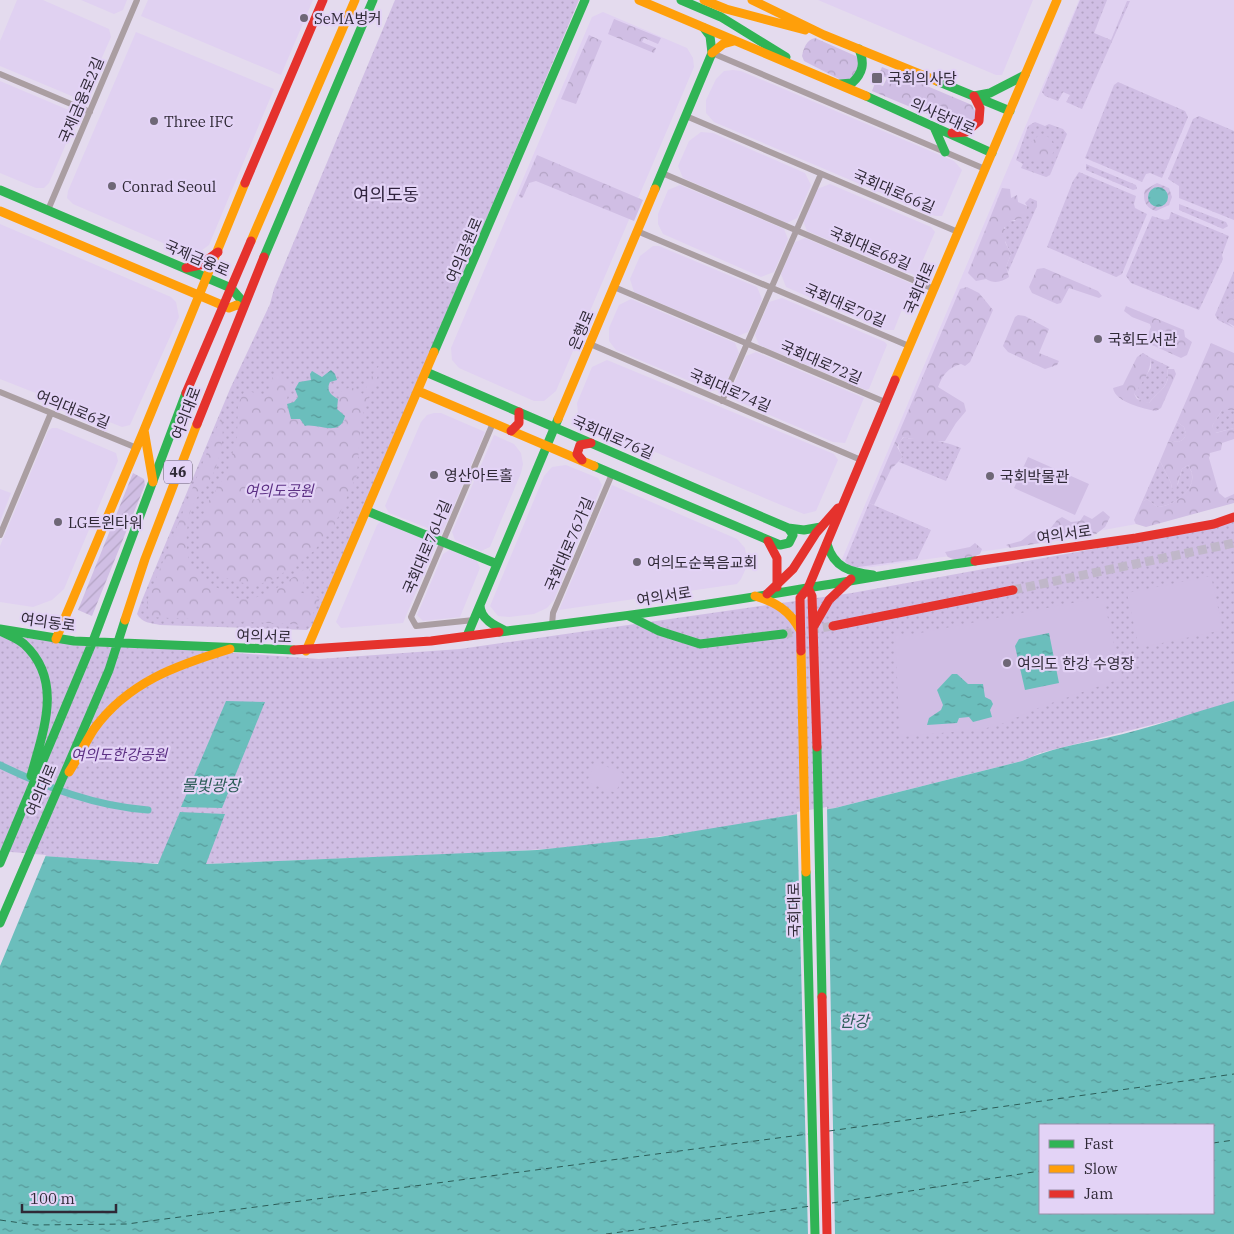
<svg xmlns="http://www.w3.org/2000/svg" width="1234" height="1234" viewBox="0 0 1234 1234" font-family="'IBM Plex Serif','Noto Sans KR',serif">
  <defs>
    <pattern id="grass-dots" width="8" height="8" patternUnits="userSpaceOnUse" patternTransform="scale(1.25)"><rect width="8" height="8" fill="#d0bee4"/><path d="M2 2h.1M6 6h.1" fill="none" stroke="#b3a3c4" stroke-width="1.8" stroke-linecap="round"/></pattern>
    <pattern id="forest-crowns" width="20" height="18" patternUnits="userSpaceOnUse" patternTransform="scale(1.25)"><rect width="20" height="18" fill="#d0bee4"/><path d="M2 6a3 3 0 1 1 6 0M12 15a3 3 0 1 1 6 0" fill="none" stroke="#b3a3c4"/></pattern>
    <pattern id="garden-furrows" width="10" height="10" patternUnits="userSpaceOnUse" patternTransform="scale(1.25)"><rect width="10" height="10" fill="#d0bee4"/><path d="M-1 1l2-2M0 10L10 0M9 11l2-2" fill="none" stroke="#b3a3c4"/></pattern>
    <pattern id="water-ripples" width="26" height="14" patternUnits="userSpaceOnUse" patternTransform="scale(1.25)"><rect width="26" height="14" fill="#6bbebc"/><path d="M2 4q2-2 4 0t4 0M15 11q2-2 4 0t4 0" fill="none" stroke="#589a9a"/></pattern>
  </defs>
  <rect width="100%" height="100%" fill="#e4dbee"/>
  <path fill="#e0d1f1" d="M17 0H43L109 29 111 37 85 96 74 97 0 66V41Z
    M81 0H127L123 10 114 14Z
    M148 0H313L281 75 141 16Z
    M818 0H1033L1002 75H996Z
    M1079 0H1234V501L1142 523 1000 549 850 570 841 563 842 559Z
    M603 12 687 48 693 58 694 67 556 391 544 401H534L459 368 452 360 451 348 592 17Z
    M136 32 274 89 209 245 198 253 184 252 73 204 67 198 68 191Z
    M733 70 741 71 954 161 962 170 942 216H935L714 122 706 113V100L716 79 724 71Z
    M0 81 71 111 75 117 76 121 49 183 44 188H36L0 173Z
    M701 132 713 133 805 173 811 185 797 218 787 223 683 178 678 166 689 141Z
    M830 184 931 227 935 232 916 276 807 231 803 221 817 189Z
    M680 185 784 229 788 239 774 272 761 277 663 234 658 224V214L668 190Z
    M0 224 171 297 176 302 179 317 130 425 122 427 0 379Z
    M805 238 912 284 894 330H885L786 287 781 274 795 242Z
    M653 246H659L757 287 762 299 748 332 738 336 634 292 630 279 640 256Z
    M782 298 885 342 887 345 869 389 866 390 759 345 755 335 769 302Z
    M631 299 735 343 739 353 725 386 713 391 616 350 609 341V328L619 305Z
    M756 352 864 398 845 443 833 442 737 401 732 389 746 356Z
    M607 360 834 454 838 460 816 511 804 514 781 505 584 422 578 413 577 403 592 367Z
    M434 413H441L485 432 444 529 438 532 389 513 385 506 421 422 427 415Z
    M52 428H57L116 453 118 461 64 589 52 600 33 607 0 602V546L48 431Z
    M494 435 514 444 521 453 523 464 521 473 490 547 481 551 455 540 452 532Z
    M566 465 598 478 602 485 554 600 547 608 534 614 509 617 498 616 490 606 544 476 552 467Z
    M612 485 737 539 745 548 746 554 747 566 741 579 737 584 559 610Z
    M0 489 11 493 0 522Z
    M381 521 433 542 434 550 403 623 341 628 336 622 377 525Z
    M451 549 477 561 480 568 460 617 423 621 417 615 443 554Z"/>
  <path fill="url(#grass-dots)" d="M395 0H579L315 623 307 630 160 625C151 623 142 623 137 614L142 600 230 389 270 304 274 289Z
    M1080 0H1107L1094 33 1111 40 1127 1H1130L1082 109 1066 102 1070 95 1063 92 1058 101 1045 96 1042 92Z
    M1118 82 1185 111 1188 117 1162 178 1150 173 1146 174 1142 182 1085 158 1114 85Z
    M1199 116 1234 131V220L1179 198V186L1168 179 1193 119Z
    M1035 122 1045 126 1049 124 1063 129 1067 134 1050 175 1046 177 1021 168 1023 164 1016 160 1028 126Z
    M1086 164 1136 185 1137 189 1133 190 1086 170Z
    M1079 172 1136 196 1134 204 1135 208 1147 214 1122 274 1116 277 1047 247 1073 181Z
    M1030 198 1037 201V206L1008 272 1006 267 1011 254 1005 241V224L1010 221H1015L1027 206 1025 203Z
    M1179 204 1226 222 1228 226 1223 229 1179 210Z
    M1171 212 1229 236 1222 255 1223 259 1199 310 1131 283 1126 276 1152 216 1165 220 1169 219Z
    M1234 271V299C1227 305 1222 309 1223 319L1234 328 1218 320 1215 315Z
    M1151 358 1170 367 1167 369C1171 387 1158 391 1149 403L1142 402 1134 394 1151 368Z
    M1222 410H1234V428L1215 433 1212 426Z
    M1177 422 1184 427 1186 434C1183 444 1177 441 1168 442Z
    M904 437C911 441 919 437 927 439 939 441 949 443 961 448L946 481 899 462 903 457C898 448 896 445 904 437Z
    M1160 461 1171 483 1172 489 1178 484 1182 469 1188 465C1202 486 1177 506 1157 507L1147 499 1142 502Z
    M869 503 931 530 917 559 851 568 845 561Z
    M1234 520V701L1203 712 1040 753 1022 761 835 808 707 830 588 846 485 853 205 864 137 863 0 853V636L319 659 460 649 852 593 1214 527Z"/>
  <path fill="url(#forest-crowns)" d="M614 19 661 38 658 44 644 38 642 42 656 48 654 53 608 34Z
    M589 35 602 41 576 104 561 99Z
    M815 38 858 57 860 59 857 74 849 81 841 80 804 61 802 56C804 48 806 40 815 38Z
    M882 67 972 105 976 113C976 121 969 128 961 128L872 91 875 83 883 86 887 78 879 74Z
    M1038 136C1048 134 1055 140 1055 150L1048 161 1035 160 1030 154 1031 142Z
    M537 155 643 200 634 221 536 181 529 183 523 197 521 198 519 196Z
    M1002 188 1010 189 1011 198 1017 195 1018 202 1027 206V213L1023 218 1010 221 1004 228 1007 232 1005 242 1011 254 1006 267 1009 277C1002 282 994 284 986 279L976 281 968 273Z
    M1044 268 1098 291 1102 296 1099 298 1069 288 1061 303 1057 304 1032 293 1029 287 1037 269Z
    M967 287 979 293 993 310 970 362 965 366 961 364C948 368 943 374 938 387L964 403 966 411 956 423 945 441C940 442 907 439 903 437L897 447 903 457 891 469 874 505 869 503 960 289Z
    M1234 299V326L1223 320C1221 310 1226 305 1234 299Z
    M1126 306 1184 330 1185 337 1192 342 1187 355 1181 358 1152 345 1147 336 1151 327 1150 324 1132 317 1124 311Z
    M1018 315 1025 316 1049 329 1039 353 1059 361 1057 365 1045 369 1008 352 1003 346 1015 317Z
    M1211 343 1234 353V410H1222L1212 426 1216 433 1234 428V439L1222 443 1221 450 1210 453 1209 458 1219 493 1225 498 1234 494V503L1146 527 1136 524 1134 520 1142 502 1147 499 1157 507C1176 506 1203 485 1188 465L1182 469 1176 489H1172L1171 483 1160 461 1168 442C1177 441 1183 444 1186 434L1184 427 1177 422Z
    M1143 353 1151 358C1150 374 1143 381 1134 394L1137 399 1149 403C1158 391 1172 386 1167 369H1174L1176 374 1161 408 1156 411C1144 409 1115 402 1113 388L1123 385 1137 357Z
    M377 366 381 367 361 419 357 475 334 526 314 551 276 578 258 585 237 582 218 575 201 554 198 544 202 518 207 504 227 473 237 437 238 404 245 390 266 396 275 371 290 385 286 404 291 419 300 420 304 426C318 423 340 440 346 416L338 409 340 392 351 387 363 394Z
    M222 415C224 432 222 451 216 467 212 480 200 491 194 503 189 512 188 522 187 532 184 562 194 577 220 589 226 592 235 598 241 599 265 601 288 580 306 568L310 570 299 592 320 598 308 625 150 617 147 601Z
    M1103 511 1110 517 1105 527 1096 534 1010 548 1006 545 1021 541 1034 531 1047 533 1057 520 1062 517 1071 522 1080 521 1084 515 1092 519Z
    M975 543 982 549 980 554C970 559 959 562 948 557L945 552 970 547Z"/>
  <path fill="url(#garden-furrows)" fill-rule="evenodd" d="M1157 183 1169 188 1172 197 1169 205 1156 211C1146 208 1142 200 1145 190ZM1159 187 1167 194V200L1163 205 1148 196 1153 189Z
    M133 473 144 479 145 485 92 616 78 610Z"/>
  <path fill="#d0bee4" d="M1028 457 1089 484 1075 515 1014 488Z
    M1211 576 1223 630 1139 648 1127 593Z
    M1103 597 1122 678 1043 706 999 725 982 729 900 737 895 636 920 633Z
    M595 762 623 773 616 793 587 782Z"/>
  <path fill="url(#water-ripples)" fill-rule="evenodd" d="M1148 197a10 10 0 1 1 20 0a10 10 0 1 1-20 0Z
    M331 370 335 374 337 380 330 382C326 390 330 395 338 399L337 409 345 416C340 438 318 423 305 426L300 419H291L287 404 294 402 298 397 295 389 299 382 311 380 310 374 312 371 322 377Z
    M1049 633 1059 683 1025 690 1015 646 1019 639Z
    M952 674H957L968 684H983L985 697 991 700 993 704 990 710 992 717 973 722 969 717 959 718 957 723 927 725 929 718 941 710 943 705 937 690Z
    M226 701 265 702 222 808 181 807Z
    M1234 701V1234H0V853L158 864 180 812 225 814 206 864 537 850 659 837 835 808 1022 761C1049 749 1077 744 1106 738 1149 729 1191 713 1234 701ZM1040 1125H1213V1213H1040Z"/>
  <path fill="#e4dbee" d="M827 807 835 1234H808L797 812Z
    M0 851 46 855 0 966Z"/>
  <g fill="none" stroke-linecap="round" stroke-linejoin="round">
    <path stroke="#6bbebc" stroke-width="7" d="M0 765C48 788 95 806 148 810"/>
    <path stroke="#2c5d58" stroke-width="1" stroke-dasharray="6 5" stroke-linecap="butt" d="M829 1131 1234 1074
      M1213 1143 1234 1140
      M832 1203 1040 1171
      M0 1220 35 1225 127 1224 808 1134
      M606 1234 811 1206"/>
    <path stroke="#c0b7c9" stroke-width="9" stroke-dasharray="9 4.5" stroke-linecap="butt" d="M1013 590 1234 543
      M783 634 833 626"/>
    <path stroke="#aa9ea2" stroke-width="6" d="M712 53 985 169
      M0 74 90 112
      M686 116 958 232
      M662 173 934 289
      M48 210 137 0
      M637 231 909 346
      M614 287 885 402
      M590 344 861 460
      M0 392 137 448
      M722 401 821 174
      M0 535 51 413
      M474 620 416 626 411 617 493 423
      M552 625 553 613 612 474"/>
    <path stroke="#30b455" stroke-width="9" d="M681 0 721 17 786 57
      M937 81 1010 111
      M840 84 852 83C863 73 865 63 859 49
      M866 96 992 153
      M974 96 990 93 1025 75
      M934 127 945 152
      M655 189 712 53 710 36 704 28
      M0 190 231 288 244 303 237 305
      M264 257 373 0
      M434 352 585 0
      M426 372 788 528 804 530 821 527
      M594 466 780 545 789 543 793 535 788 528
      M367 511 497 564
      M827 544C834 568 850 572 873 575
      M480 605C480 619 495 626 506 631
      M629 616 659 631 700 644 783 634
      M0 629 74 641 294 650
      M0 631C8 635 17 638 24 644 64 681 43 731 31 776
      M499 632C602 619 705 606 807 588 863 579 919 569 975 561
      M467 636 558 419
      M817 747 822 997
      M0 863 93 641 186 393
      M806 872 815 1234
      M0 923 109 670 125 620"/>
    <path stroke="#ff9f0a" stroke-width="9" d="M639 0 866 96
      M704 0 726 9 805 30
      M752 0 824 35 937 81
      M712 53 723 44 734 41
      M0 211 229 308 237 305
      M251 241 355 0
      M895 380 1057 0
      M418 391 594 466
      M558 419 655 189
      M153 482 144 430 245 183
      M755 596C776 602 790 611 800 630
      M125 620 145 559 197 424
      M56 639 144 430
      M306 651 434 352
      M801 651 806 872
      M69 772C78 758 85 743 94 729 128 682 177 665 230 649"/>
    <path stroke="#e5322d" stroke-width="9" d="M952 133 966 132 979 121 980 108 974 96
      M245 183 323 0
      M186 268 200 265 218 252
      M186 393 251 241
      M197 424 264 257
      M511 431 519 423V412
      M582 460 577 454 580 445 591 443
      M768 541 777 558V587
      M975 561 1136 538 1214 524 1234 517
      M808 588 812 596 817 747
      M767 594 793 569 816 533 838 508
      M814 626 829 600 851 579
      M833 626 1013 590
      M294 650 431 641 499 632
      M801 651 800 598 808 588 895 380
      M822 997 827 1234"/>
  </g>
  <g fill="#6e6776" stroke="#e3d3f6" stroke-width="2">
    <circle cx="304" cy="18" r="5"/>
    <rect x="871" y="72" width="12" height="12" rx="2.5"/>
    <circle cx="154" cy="121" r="5"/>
    <circle cx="112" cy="186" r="5"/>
    <circle cx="1098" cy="339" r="5"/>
    <circle cx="434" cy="475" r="5"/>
    <circle cx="990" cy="476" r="5"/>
    <circle cx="58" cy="522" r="5"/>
    <circle cx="637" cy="562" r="5"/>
    <circle cx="1007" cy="663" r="5"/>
  </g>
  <g text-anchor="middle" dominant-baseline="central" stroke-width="4.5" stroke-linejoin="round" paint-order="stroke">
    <rect fill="#e3d3f6" stroke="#655c70" stroke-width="1" x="164" y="460.5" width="28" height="23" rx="4"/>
    <g font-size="14" font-weight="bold" fill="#2f2936">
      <text x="178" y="472">46</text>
    </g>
    <g font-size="15" fill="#2f2936" stroke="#e3d3f6" text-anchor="start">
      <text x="314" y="18">SeMA벙커</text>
      <text x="888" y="78">국회의사당</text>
      <text x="164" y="121">Three IFC</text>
      <text x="122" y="186">Conrad Seoul</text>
      <text x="1108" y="339">국회도서관</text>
      <text x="444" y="475">영산아트홀</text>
      <text x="1000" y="476">국회박물관</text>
      <text x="68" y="522">LG트윈타워</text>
      <text x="647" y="562">여의도순복음교회</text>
      <text x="1017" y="663">여의도 한강 수영장</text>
    </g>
    <g font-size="15" fill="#2f2936" stroke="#e3d3f6">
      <text transform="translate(81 100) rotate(-67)">국제금융로2길</text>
      <text transform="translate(943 116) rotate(24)">의사당대로</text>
      <text transform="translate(894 191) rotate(23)">국회대로66길</text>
      <text transform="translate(870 248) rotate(23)">국회대로68길</text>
      <text transform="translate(464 250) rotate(-67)">여의공원로</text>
      <text transform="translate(197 258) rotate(23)">국제금융로</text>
      <text transform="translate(919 288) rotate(-67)">국회대로</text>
      <text transform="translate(845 305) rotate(23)">국회대로70길</text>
      <text transform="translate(581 330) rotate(-67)">은행로</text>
      <text transform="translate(821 362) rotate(23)">국회대로72길</text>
      <text transform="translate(730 390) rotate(23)">국회대로74길</text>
      <text transform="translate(73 409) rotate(22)">여의대로6길</text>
      <text transform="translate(186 413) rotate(-69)">여의대로</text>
      <text transform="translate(613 437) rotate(23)">국회대로76길</text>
      <text transform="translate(1064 534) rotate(-8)">여의서로</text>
      <text transform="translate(569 544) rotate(-67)">국회대로76가길</text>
      <text transform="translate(427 547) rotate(-67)">국회대로76나길</text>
      <text transform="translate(664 596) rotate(-9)">여의서로</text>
      <text transform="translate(48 622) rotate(8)">여의동로</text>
      <text transform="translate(264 636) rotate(2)">여의서로</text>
      <text transform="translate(41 790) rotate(-67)">여의대로</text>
      <text transform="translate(794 910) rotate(-91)">국회대로</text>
    </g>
    <g font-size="15" font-style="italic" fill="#5c3084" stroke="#e3d3f6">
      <text x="279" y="490">여의도공원</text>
      <text x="119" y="754">여의도한강공원</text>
    </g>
    <g font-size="16" font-style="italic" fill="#2c5d58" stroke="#e3d3f6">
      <text x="211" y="785">물빛광장</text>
      <text x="854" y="1021">한강</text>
    </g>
    <g font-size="18" fill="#30233e" stroke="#e3d3f6">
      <text x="386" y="194">여의도동</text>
    </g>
  </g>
  <rect x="1039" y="1124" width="175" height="90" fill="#e3d3f6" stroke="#9b8fa9"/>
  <rect x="1049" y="1140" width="25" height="8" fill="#30b455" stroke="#9b8fa9"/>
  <text x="1084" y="1149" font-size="15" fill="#2f2936">Fast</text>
  <rect x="1049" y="1165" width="25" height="8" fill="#ff9f0a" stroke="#9b8fa9"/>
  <text x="1084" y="1174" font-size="15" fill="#2f2936">Slow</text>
  <rect x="1049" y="1190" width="25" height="8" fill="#e5322d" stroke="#9b8fa9"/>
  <text x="1084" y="1199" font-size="15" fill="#2f2936">Jam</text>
  <path d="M22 1204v8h94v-8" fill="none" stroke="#2f2936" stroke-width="2.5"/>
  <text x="30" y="1204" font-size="15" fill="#2f2936" stroke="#e3d3f6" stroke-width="4" paint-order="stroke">100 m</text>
</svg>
